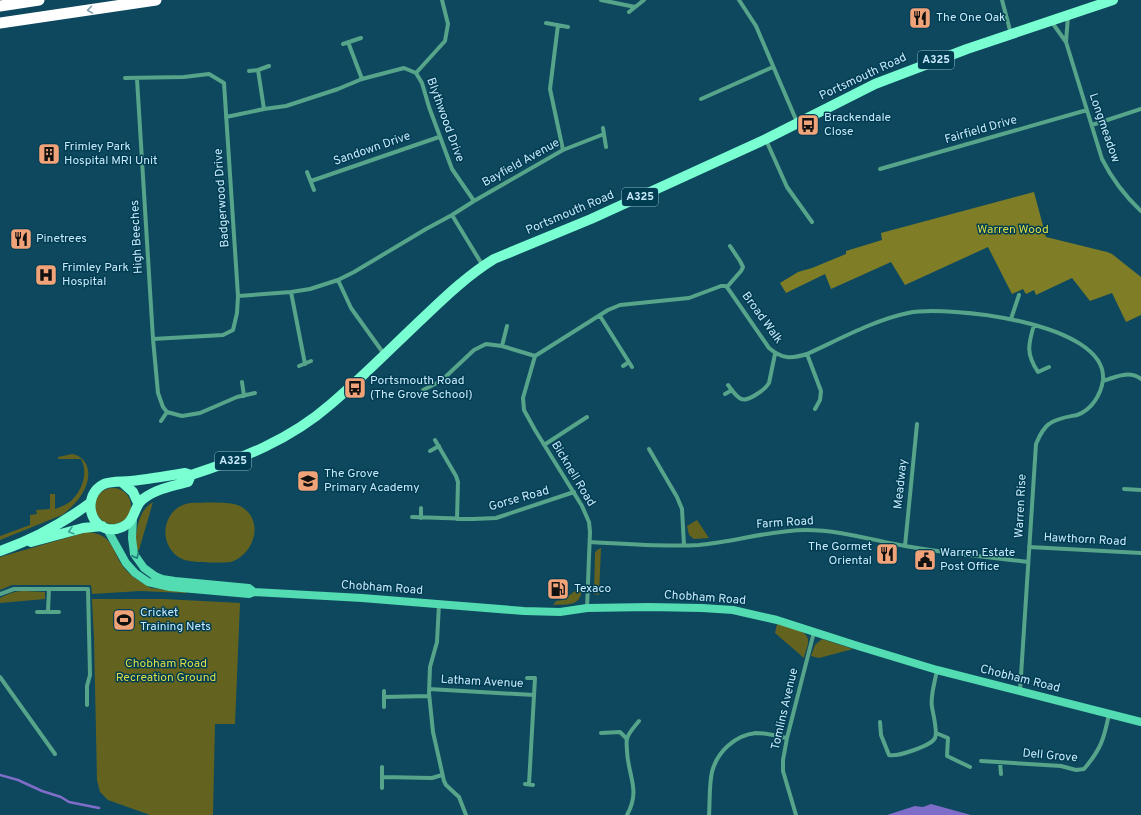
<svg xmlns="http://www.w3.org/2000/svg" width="1141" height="815" viewBox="0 0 1141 815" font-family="Overpass,sans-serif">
  <rect width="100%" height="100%" fill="#0e485e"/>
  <path fill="#63631f" d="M72 454C78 455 83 458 86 464 95 483 76 505 62 515L0 540V536L30 525V515L37 514 36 510 50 509V494H55V509C61 507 68 504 72 500 83 489 88 472 81 459H58V457Z
    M95 506a18 18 0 1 1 36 0a18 18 0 1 1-36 0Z
    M153 502 139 550 135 551C136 534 136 512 153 502Z
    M190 503C202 503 229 501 240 506 265 519 255 554 231 562 220 563 191 563 182 559 156 546 162 507 190 503Z
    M697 520 709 538 694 539 689 535 687 526Z
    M87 532C115 534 111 552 125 569 132 577 142 583 151 588L186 592V593L140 591 92 594 91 585H12L0 590V557Z
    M601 548 599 595 594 594 595 553 597 550Z
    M582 586C582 607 569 604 553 605L556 601 563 600Z
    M24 591 45 592V599L0 603V598C8 594 14 591 24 591Z
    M92 599H164L240 603 235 724H215L213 815H150L108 800 100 792 97 780 94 638Z
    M777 624C786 627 806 629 808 639 809 645 805 652 804 658L775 633Z
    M822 639 853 649 819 658 811 656 815 645Z"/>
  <path fill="#7f7e26" d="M1034 192 1046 237 1107 252 1112 254 1141 277V315L1126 322 1112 293 1090 301 1072 278 1036 295 1034 290 1026 294 1023 289 1012 294 988 247 905 285 891 262 831 289 825 274 786 293 780 283 798 272 812 268 846 254V251L882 240 881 233Z"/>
  <path fill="#7e6ec9" d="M931 804 971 815H887L915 806 923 807Z"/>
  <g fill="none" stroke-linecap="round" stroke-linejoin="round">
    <path stroke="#7e6ec9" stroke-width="2.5" d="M0 775 18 780 42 791 61 797 69 802 99 808"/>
    <path stroke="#56a489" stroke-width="4" d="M601 0 635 7
      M739 0 756 26 797 122
      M1002 0 1011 34
      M629 12 644 0
      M1051 21 1066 42 1102 159C1112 179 1125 196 1141 211
      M546 23 568 27
      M558 25 550 89 563 150
      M348 42 362 79
      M1066 42 1068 16
      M343 44 361 38
      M258 70 264 109
      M249 71 258 70 269 66
      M416 73 445 41 448 24 442 0
      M125 78 184 77 209 74 224 83 238 296 237 313 233 330 223 335 153 339
      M137 79 153 339 158 393 163 407 167 412 182 416 200 413 237 397 255 393
      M701 99 773 67
      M226 117 264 109 286 106 338 89 362 79 404 68 416 73 422 83 429 107 452 169 474 201
      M1092 125 1141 109
      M603 128 606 147
      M766 140 787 187 812 222
      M880 169 1087 110
      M307 172 314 190
      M311 181 439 137
      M452 215 483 266
      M338 280 351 308 384 354
      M727 287 769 348C782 359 791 359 807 354 838 340 874 320 908 313 947 305 1108 322 1103 380 1101 394 1092 410 1077 415 1067 417 1057 418 1049 424 1042 429 1039 437 1036 444L1020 691
      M727 287 741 271 743 267 740 261 730 246
      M291 292 305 364
      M238 296 291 292 310 289 338 280 354 272 426 229 452 215 474 201 563 150 604 134
      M600 316 632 367
      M1011 319 1019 295
      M1034 325C1028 345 1026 354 1038 372L1049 367
      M502 346 507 326
      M807 354 821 391 820 400 815 409
      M535 356 523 398 524 410 535 430 582 506 589 522 590 532 587 608
      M535 356 608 310 620 305 689 298 721 286H725L727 287
      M299 366 311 361
      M623 366 629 362
      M426 378 431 385
      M1103 381C1114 377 1130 370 1141 379
      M242 382 244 396
      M728 385C738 398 741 405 757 394 762 391 766 388 769 383L775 354
      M423 390 441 381 474 350 486 344 502 346 535 356
      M725 394 732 390
      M161 421 167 412
      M435 440 456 476 458 482 457 519
      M544 445 587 417
      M649 449 677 497 682 509 684 545
      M430 451 439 446
      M1124 489 1141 490
      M421 508V518
      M412 517 473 519 496 518 574 492
      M590 542C626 544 663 547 699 545 735 542 770 530 806 530 840 530 872 540 905 546 945 553 987 557 1028 562
      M905 546 917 424
      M1029 547 1141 553
      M0 594 14 589H88L90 675 87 686V705
      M439 604 437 642 430 667 429 693 433 732 444 781 446 785 459 797 466 815
      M48 611 49 589
      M37 612H59
      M0 677 55 754
      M527 678H535L529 784
      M429 689 534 695
      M384 691V707
      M384 697 429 696
      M880 722 881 735 889 755C897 757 931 746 935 738 938 732 933 714 932 707 930 696 935 682 937 670
      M601 733 620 732 627 739
      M936 733 948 738 947 756 970 767
      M981 761 1061 766 1076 770 1084 769C1101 749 1104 739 1109 714
      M1000 763 1001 774
      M382 777 432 778 442 775
      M525 784 533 785
      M382 788V767
      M627 815C641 790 628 776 627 751 627 748 626 742 627 739 628 733 635 726 639 721
      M709 815C710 801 709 785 712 772 717 752 735 735 756 733 767 733 777 736 787 738
      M796 815 783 771V760L787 738 814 632"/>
    <path stroke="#53dbb1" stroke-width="8" d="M133 518 132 538 134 554 144 568 155 576 162 579 175 581 249 588 254 592
      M107 529 126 563 135 573 148 582 170 587 249 594 254 592 362 598 524 611 560 612 587 608 649 607 702 608 733 610 777 620 858 646 937 670 1141 722"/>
    <path stroke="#7affd3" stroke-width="10" d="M185 473 191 475 188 482C172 486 156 489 143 499 132 507 137 525 116 529 89 533 81 495 104 484 112 481 122 482 131 481 149 479 167 476 185 473Z
      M191 475C241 459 290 440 331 404 363 377 393 346 424 317 446 296 468 275 494 259L591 219 766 139 875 84 967 49 1113 0
      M122 482 133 492 138 503
      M31 542 83 528 102 526
      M0 551C32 540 63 523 90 503"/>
    <path stroke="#fff" stroke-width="11" d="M0 6 39 0
      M0 23 156 0"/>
  </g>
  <defs><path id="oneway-chevron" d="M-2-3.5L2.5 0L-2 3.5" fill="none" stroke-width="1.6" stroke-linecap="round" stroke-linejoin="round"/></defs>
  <use stroke="#809ea9" href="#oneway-chevron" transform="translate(90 10) rotate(171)"/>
  <use stroke="#3d9e93" href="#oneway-chevron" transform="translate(71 531) rotate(164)"/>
  <use stroke="#217c79" href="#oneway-chevron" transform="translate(136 556) rotate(65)"/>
  <defs>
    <g id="restaurant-square" transform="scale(1.15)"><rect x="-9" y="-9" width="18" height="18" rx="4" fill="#f0a278" stroke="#003d53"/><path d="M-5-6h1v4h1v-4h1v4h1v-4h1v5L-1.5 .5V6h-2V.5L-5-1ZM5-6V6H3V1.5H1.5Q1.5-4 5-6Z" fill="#111"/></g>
    <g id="bus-square" transform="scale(1.15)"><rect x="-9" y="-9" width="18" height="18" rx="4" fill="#f0a278" stroke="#003d53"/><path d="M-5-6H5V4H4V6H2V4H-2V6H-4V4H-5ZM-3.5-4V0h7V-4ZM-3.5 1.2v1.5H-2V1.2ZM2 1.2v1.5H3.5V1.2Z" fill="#111"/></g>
    <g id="building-square" transform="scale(1.15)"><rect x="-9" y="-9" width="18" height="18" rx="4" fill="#f0a278" stroke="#003d53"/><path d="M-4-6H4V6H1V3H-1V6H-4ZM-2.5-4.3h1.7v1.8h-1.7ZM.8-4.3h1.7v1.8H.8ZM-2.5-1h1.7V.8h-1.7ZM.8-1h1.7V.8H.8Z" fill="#111"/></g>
    <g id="hospital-square" transform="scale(1.15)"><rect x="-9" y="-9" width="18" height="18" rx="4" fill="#f0a278" stroke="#003d53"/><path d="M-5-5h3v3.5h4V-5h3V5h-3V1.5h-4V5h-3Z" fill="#111"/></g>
    <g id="school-square" transform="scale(1.15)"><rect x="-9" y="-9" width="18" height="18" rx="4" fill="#f0a278" stroke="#003d53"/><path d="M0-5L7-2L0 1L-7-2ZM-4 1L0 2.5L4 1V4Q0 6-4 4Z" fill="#111"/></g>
    <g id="civic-square" transform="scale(1.15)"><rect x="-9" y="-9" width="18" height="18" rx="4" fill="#f0a278" stroke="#003d53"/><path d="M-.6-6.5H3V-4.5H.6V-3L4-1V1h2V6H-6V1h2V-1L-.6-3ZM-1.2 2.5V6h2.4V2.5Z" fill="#111"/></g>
    <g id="fuel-square" transform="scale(1.15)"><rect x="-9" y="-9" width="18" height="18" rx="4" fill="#f0a278" stroke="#003d53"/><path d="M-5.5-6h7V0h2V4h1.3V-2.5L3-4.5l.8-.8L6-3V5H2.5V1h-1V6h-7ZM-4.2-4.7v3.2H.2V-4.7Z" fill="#111"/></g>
    <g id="stadium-square" transform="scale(1.15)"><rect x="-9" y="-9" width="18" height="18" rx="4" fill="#f0a278" stroke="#003d53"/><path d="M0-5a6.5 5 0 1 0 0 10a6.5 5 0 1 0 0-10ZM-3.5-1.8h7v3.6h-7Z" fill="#111"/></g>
  </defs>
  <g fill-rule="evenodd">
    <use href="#restaurant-square" x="920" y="18"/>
    <use href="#bus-square" x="808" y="125"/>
    <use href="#building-square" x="49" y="154"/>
    <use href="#restaurant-square" x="21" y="239"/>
    <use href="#hospital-square" x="46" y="275"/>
    <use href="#bus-square" x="355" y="388"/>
    <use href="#school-square" x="308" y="481"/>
    <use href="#restaurant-square" x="887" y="554"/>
    <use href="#civic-square" x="925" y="560"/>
    <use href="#fuel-square" x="558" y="589"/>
    <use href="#stadium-square" x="124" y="620"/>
  </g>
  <g text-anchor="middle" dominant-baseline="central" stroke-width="3" stroke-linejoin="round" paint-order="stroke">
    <g fill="#003d53" stroke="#8bb5c8" stroke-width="1">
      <rect x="918" y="51" width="36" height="18" rx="3"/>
      <rect x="622" y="188" width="36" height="18" rx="3"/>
      <rect x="215" y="452" width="36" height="18" rx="3"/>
    </g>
    <g font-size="11" font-weight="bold" fill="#c7e9fa">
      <text x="936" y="60">A325</text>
      <text x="640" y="197">A325</text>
      <text x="233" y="461">A325</text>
    </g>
    <g font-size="12" fill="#c7e9fa" stroke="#003d53" text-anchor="start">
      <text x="936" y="18">The One Oak</text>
      <text x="824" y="118">Brackendale<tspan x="824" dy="14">Close</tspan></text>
      <text x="64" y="147">Frimley Park<tspan x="64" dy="14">Hospital MRI Unit</tspan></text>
      <text x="36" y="239">Pinetrees</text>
      <text x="62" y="268">Frimley Park<tspan x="62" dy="14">Hospital</tspan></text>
      <text x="370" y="381">Portsmouth Road<tspan x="370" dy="14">(The Grove School)</tspan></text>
      <text x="324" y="474">The Grove<tspan x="324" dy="14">Primary Academy</tspan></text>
      <text x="872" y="547" text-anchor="end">The Gormet<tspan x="872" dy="14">Oriental</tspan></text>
      <text x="940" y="553">Warren Estate<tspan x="940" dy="14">Post Office</tspan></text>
      <text x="574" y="589">Texaco</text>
      <text x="140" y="613">Cricket<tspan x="140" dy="14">Training Nets</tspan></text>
    </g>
    <g font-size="12" fill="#c7e9fa" stroke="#003d53">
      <text transform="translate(863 77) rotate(-25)">Portsmouth Road</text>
      <text transform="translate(445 120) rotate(70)">Blythwood Drive</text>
      <text transform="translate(1104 128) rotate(71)">Longmeadow</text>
      <text transform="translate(981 130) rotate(-16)">Fairfield Drive</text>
      <text transform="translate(372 149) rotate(-19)">Sandown Drive</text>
      <text transform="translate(521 163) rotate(-29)">Bayfield Avenue</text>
      <text transform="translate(222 198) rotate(-94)">Badgerwood Drive</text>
      <text transform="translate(570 213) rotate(-23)">Portsmouth Road</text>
      <text transform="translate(137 237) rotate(-93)">High Beeches</text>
      <text transform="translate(762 318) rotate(54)">Broad Walk</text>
      <text transform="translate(573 474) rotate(59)">Bicknell Road</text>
      <text transform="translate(901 484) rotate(-84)">Meadway</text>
      <text transform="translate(519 499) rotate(-16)">Gorse Road</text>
      <text transform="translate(1021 506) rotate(-87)">Warren Rise</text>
      <text transform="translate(785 523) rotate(-4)">Farm Road</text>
      <text transform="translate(1085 540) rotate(3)">Hawthorn Road</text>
      <text transform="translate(382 588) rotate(4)">Chobham Road</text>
      <text transform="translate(705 598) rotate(4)">Chobham Road</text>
      <text transform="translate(1020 679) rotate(14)">Chobham Road</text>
      <text transform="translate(482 682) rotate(3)">Latham Avenue</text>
      <text transform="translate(785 709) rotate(-77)">Tomlins Avenue</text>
      <text transform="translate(1050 756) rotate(5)">Dell Grove</text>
    </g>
    <g font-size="12" fill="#dddd46" stroke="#003d53">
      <text x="1013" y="230">Warren Wood</text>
      <text x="166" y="664">Chobham Road<tspan x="166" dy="14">Recreation Ground</tspan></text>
    </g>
  </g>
</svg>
